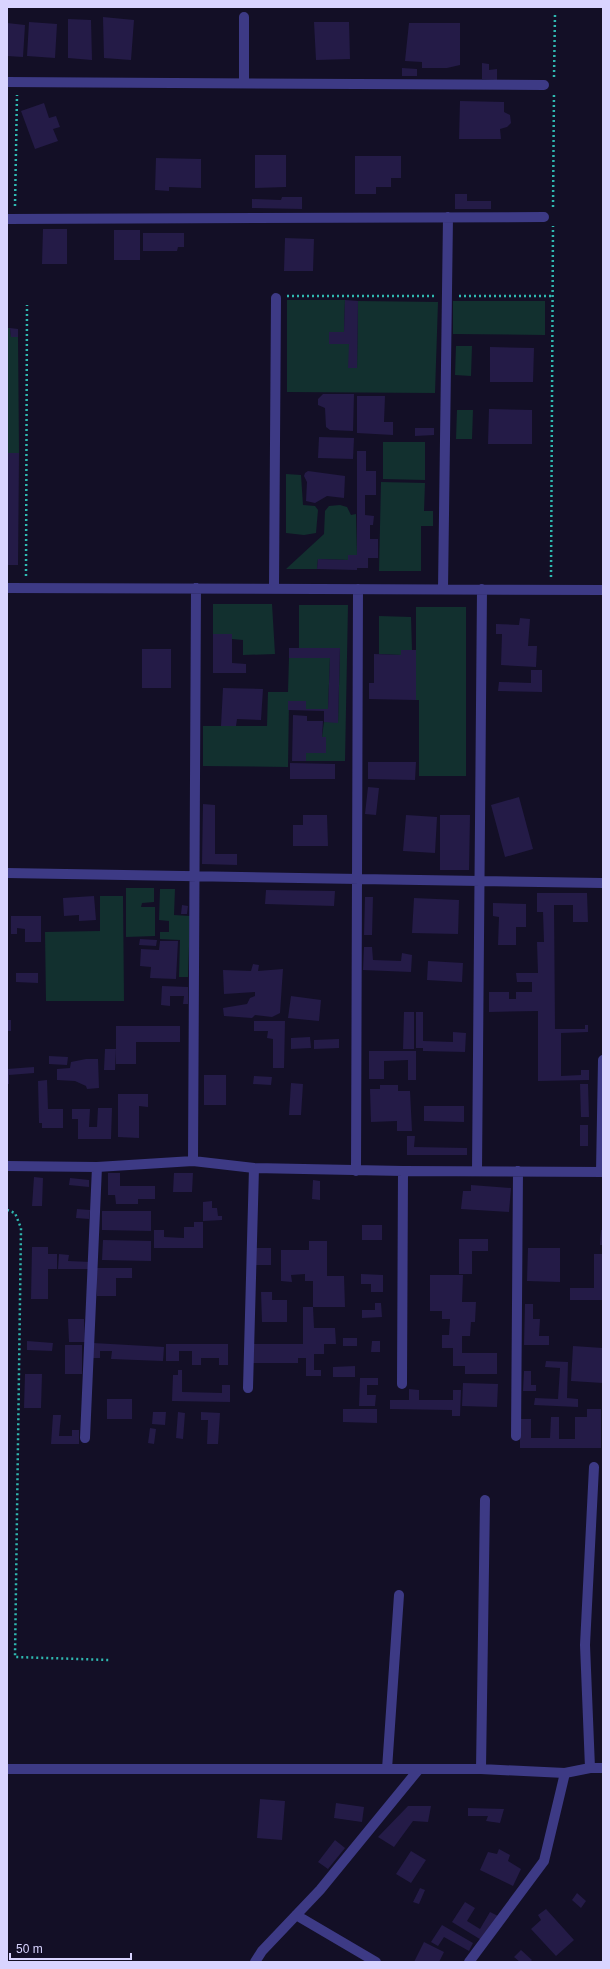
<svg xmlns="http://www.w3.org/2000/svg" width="610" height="1969" viewBox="0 0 610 1969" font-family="Helvetica,sans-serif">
  <rect width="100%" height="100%" fill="#130f26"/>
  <path fill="#12302f" d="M287 300H345L344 332 329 344H349V368L357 367 358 301 438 302 435 393 287 392Z
    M453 301H545V335L453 334Z
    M7 328H10L11 337H18L19 453H7Z
    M456 346H472L471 376 455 375Z
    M457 410H473L472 439H456Z
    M383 442H425V480L383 479Z
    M286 474 301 475 303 505 315 506 318 510 316 533 304 535 286 533Z
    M381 482 425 483 424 511H433V526H421V571H379Z
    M340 505 347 507 351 515 356 514 357 555H348V560L318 559 317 569H286L324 534 325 511 329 506Z
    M213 604H272L275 654 243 655V640L232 639V634H213Z
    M299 605H348L345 761H306V753H326V737H322L324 722H338L340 648H299Z
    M416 607H466V776H419V700H416Z
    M379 616 411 617 412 650H401V655L379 654Z
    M289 658H330L328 709H306V701H289L288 767 203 766V726H267L268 692H288Z
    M126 888H154V902L142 903 141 907H155V936L126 937Z
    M160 889H175L174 915 190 916 188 977H179L180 940 160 939V932H169V921L159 920Z
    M100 896H123L124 1001H46L45 932 100 931Z"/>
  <path fill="#241b47" d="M103 17 134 20 131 60 104 58Z
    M68 19 91 20 92 60 68 58Z
    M29 22 57 24 55 58 27 56Z
    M314 22H349L350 59 316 60Z
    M7 23 25 25 23 57 7 56Z
    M409 23H460V65L447 68H422V62L405 61Z
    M482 63 489 64V70L497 69V80L482 79Z
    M402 68 417 69V76H402Z
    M460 101 504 102V112L510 115 511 123 507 127 500 129 501 139H459Z
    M44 103 49 118 56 116 60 127 53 129 58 141 35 149 21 111Z
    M255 155H286V187L255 188Z
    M355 156H401V178H391V187H376V194H355Z
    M156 158 201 159V188L169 187V191L155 190Z
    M455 194H467V201H491V209H455Z
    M282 197H302V209L252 208V199L281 200Z
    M43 229H67V264H42Z
    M114 230H140V260H114Z
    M143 233H184V247H178L177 251H143Z
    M285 238 314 239 313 271H284Z
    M345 300 358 301 357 368H348L349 344H329V332H344Z
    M10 328 18 329V337H11Z
    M490 347 534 348 533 382H490Z
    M323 394H354L353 431 330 430 326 427 325 408 318 405V399Z
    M357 396H385L384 422H393V435L357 433Z
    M489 409 532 410V444H488Z
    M415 428H434V435L415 436Z
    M319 437 354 438 353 459 318 458Z
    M357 451H366V471H376V495H365V515L374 516 373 525H370V539H378V558H368V568H357V570L317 569 318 559 348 560V555H357Z
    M7 453H19L18 565H7Z
    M308 471 345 476 344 498 327 496 315 503 306 501 307 482 304 476 305 473Z
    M520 618 530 619 528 646H537L536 667 501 665 502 634H496V624L519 625Z
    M213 634H232V663L246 664V673H213Z
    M289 648H340L338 723 324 722V711L288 710V701H306V709H328L330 658H289Z
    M142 649H171V688H142Z
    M401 650H416V700L369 699V683H374V654L401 655Z
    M531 670H542V692L498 691 499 682 531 683Z
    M223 688 263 689 261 720 237 719 236 726H221Z
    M293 715 307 716V721H323L322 737H326V753H306V761H292Z
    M368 762H416L415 780 368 779Z
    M290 763 335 764V779H290Z
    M368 787 379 788 376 815 365 814Z
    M519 797 533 849 505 857 491 805Z
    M203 804 215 805V854H237V865L202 864Z
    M303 815H327L328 846H293V825H303Z
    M406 815 437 817 435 853 403 851Z
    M440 815H470L469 870H440Z
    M266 890 335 891 334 906 265 904Z
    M537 893H587L588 922H573V905H554L555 1029H585V1025H588V1032L561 1033V1076L581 1075V1070H589V1080L538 1081V1011L489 1012V992H509V999H516V992H532V982H517L516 973H538L537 942H544L543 912H537Z
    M94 896 96 920 79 921V915L64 916 63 898Z
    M365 897H373L372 935H364Z
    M414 898 459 900 458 934 412 933Z
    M493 903 526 904V927H516V945H498L499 917 493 916Z
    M182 905 188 906 187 914H181Z
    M11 916H41V942H25V929L17 928V934H11Z
    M140 939 157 940 156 946 139 945Z
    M160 941H178L176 979 150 978 151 967 140 966 141 949 159 950Z
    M364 947H372L373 960 401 961 402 953 412 955 411 972 363 970Z
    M428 961 463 963 462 982 427 980Z
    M253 964 259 965 258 971 283 969 280 1013 272 1017 255 1015 252 1018 224 1016 223 1008 247 1004 250 998 255 996V992L224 994 223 970 251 971Z
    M16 973H38V983L16 982Z
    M162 986 188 987V1004H183L184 996H170V1006L161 1005Z
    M291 996 321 1000 319 1021 288 1018Z
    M404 1012H414V1049H403Z
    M416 1012H423V1041L453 1042V1032L466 1033 465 1052 423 1051V1048H416Z
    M7 1020H11V1031H7Z
    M254 1021H285L284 1068H273V1039L267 1038 268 1031H254Z
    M116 1026H180V1042H136V1064H116Z
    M310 1037 311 1048 291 1049V1038Z
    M339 1039V1048L314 1049V1040Z
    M105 1049H116L115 1070H104Z
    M369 1051H416V1080H408V1060L384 1061V1079H369Z
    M49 1056 68 1057 67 1065 49 1064Z
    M86 1059H98L99 1088 87 1089 86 1086 75 1081 57 1080V1069L70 1068 71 1062Z
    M34 1067V1073L9 1075V1084H7V1069Z
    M204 1075H226V1105H204Z
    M254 1076 272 1077 271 1085 253 1084Z
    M47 1080 48 1109H63V1128H42V1123H39L38 1081Z
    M291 1083 303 1084 301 1115H289Z
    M580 1084H588L589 1117H581Z
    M380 1085H398V1091H410L412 1131H397V1121L371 1122 370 1089H380Z
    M118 1094H148V1107L139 1106V1138L118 1137Z
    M424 1106H464V1122L424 1121Z
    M98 1108H112L111 1139H78V1119H72V1109H90L89 1127H97Z
    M580 1125H588V1146H580Z
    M407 1136H415L414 1147 467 1148V1155H407Z
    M108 1173H120V1186H155V1199H138V1204H116L115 1195H108Z
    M174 1173H193L192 1192H173Z
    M34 1177 43 1178 42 1206H32Z
    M70 1178 89 1180V1187L69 1185Z
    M313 1180 320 1181V1200L312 1199Z
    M471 1185 511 1188 509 1212 461 1209 463 1191H471Z
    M212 1201V1208H217L218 1216H222V1220L203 1221V1202Z
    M77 1209 90 1210 89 1219 76 1218Z
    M102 1211H151V1231L102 1230Z
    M194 1222H203V1248H154V1230H164V1237L184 1238V1227H194Z
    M362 1225H382V1240H362Z
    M601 1230H603V1245H600Z
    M459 1239H488V1251H472V1274H459Z
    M103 1240 151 1241V1261L102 1260Z
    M309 1241H327V1276H344L345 1307H313V1281H305V1274L291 1275 292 1282 281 1281V1250H309Z
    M32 1247H48V1254H57V1269H48V1299H31Z
    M254 1248H271V1265H254Z
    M528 1248H560V1282L527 1281Z
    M59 1254 69 1255 68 1261 91 1262 90 1269H58Z
    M594 1254H603V1300H570V1288H594Z
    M96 1268H132V1278H116V1296H97Z
    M361 1274 383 1275V1292H371V1284H361Z
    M430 1275H463L462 1302H476L475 1322H471L470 1336H462V1353H497V1374H465V1366H453V1348H442V1335H449L450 1319H442V1311H430Z
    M261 1292H272V1300H287V1322H262Z
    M375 1303H381L382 1317 362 1318V1310H375Z
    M525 1304H533V1319H540L539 1336H549V1345H524Z
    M303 1307H313L314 1328H335L336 1344H324V1354H314V1370H321V1376H306V1358H298V1363H251V1344H303Z
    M68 1319H84L85 1342H69Z
    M343 1338H357V1346H343Z
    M27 1341 53 1343 52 1351 27 1350Z
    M372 1341H380V1352H371Z
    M93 1343 164 1347 163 1361 111 1359 112 1351H100V1358H93Z
    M166 1344H228V1365H219V1358H201V1365H192V1351H179V1361H166Z
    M65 1345H82V1374H65Z
    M573 1346 603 1348V1383L571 1381Z
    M546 1361 568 1362 567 1398 578 1399V1407L534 1405 535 1398 558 1399 560 1368 545 1367Z
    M355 1366V1377H333V1367Z
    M178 1370H182V1392L222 1393V1385H230V1402L172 1401 173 1375H178Z
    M524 1371H531V1385H536V1391H523Z
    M25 1374H42L41 1408H24Z
    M360 1378H378V1385H367V1395H376L375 1406H359Z
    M463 1383 498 1384 497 1407 462 1406Z
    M409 1389 419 1390V1400H453V1390H461L460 1416H452V1410L390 1409V1400H409Z
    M107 1399H132V1419H107Z
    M343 1409H377V1423L343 1422Z
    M587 1409H601V1448H520V1419H531V1438H550L551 1417H559V1439H575V1417H587Z
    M153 1412H166L165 1425 152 1424Z
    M178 1412 185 1413 183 1439 176 1438Z
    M201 1412 220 1413 218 1444H207L208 1420H201Z
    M53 1415H61L59 1436H72V1430H79V1444H51Z
    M150 1428 156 1429 154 1444 148 1443Z
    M260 1799 285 1801 282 1840 257 1838Z
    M336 1803 364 1807 362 1822 334 1818Z
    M408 1806H431L428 1822 413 1821 394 1847 378 1837Z
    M468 1808 504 1809 500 1823 486 1821 488 1816H468Z
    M335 1840 345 1848 328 1869 318 1862Z
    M499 1849 510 1855 508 1861 521 1869 513 1886 480 1870 488 1852 497 1854Z
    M411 1851 426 1860 411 1883 396 1874Z
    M420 1888 425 1890 419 1904 413 1902Z
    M577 1893 586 1901 581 1908 572 1900Z
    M465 1902 475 1908 467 1921 480 1929 490 1912 498 1916 483 1941 452 1922Z
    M546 1909 574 1940 556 1956 531 1929 541 1920 538 1915Z
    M442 1925 473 1943 469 1951 444 1937 438 1946 431 1942Z
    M424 1942 444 1952 439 1962H414Z
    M521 1950 532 1960 530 1962H520L514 1957Z"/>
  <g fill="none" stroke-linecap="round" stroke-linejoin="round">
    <path stroke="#2fb8b0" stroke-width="2.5" stroke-dasharray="2 3" stroke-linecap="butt" d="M554 77 555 14
      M15 206 17 95
      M553 207 554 92
      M287 296H434
      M459 296H552
      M26 576 27 305
      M551 577 553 226
      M7 1210 15 1213 21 1228 15 1657 110 1660"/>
    <path stroke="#3d3a85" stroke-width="10" d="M244 17V83
      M7 82 544 85
      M7 219 544 217
      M7 588 603 590
      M274 588 276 298
      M443 589 448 217
      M7 873 603 883
      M193 1161 196 588
      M7 1166 97 1167 193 1161 254 1168 403 1171 603 1172
      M356 1171 358 589
      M477 1171 482 589
      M601 1172 603 1060
      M402 1384 403 1171
      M248 1388 254 1168
      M516 1436 518 1171
      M85 1438 97 1167
      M590 1768 585 1645 594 1467
      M7 1769H481L565 1773 590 1768H603
      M387 1769 399 1595
      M481 1769 485 1500
      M296 1915 376 1962
      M255 1962 262 1951 320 1890 419 1769
      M469 1962 544 1861 565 1773"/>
  </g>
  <rect width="610" height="1969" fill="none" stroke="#d9d4ff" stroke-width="16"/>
  <path d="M10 1953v6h121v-6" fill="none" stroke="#d9d4ff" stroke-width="2"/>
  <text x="16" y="1953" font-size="12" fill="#d9d4ff" stroke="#130f26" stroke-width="3" paint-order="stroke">50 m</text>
</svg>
